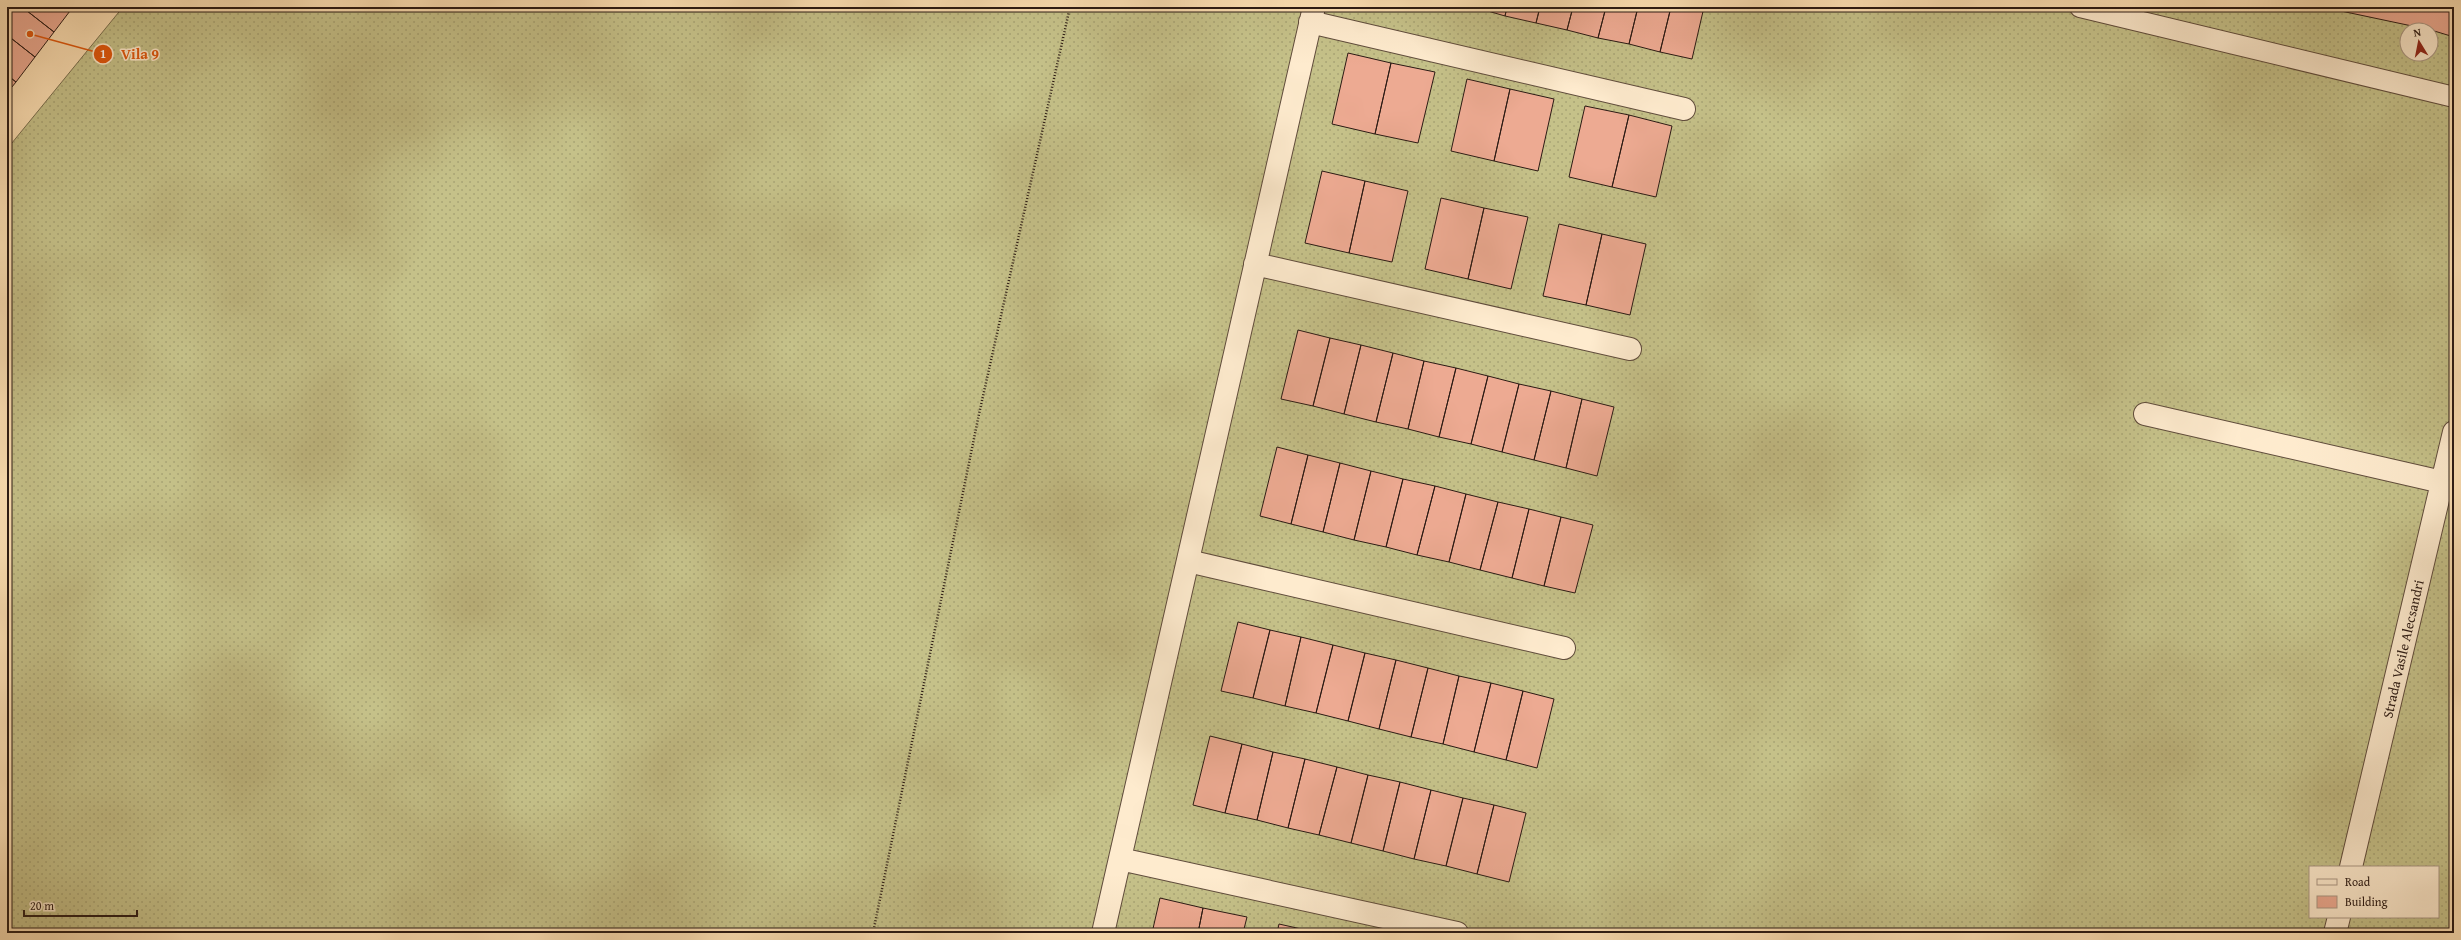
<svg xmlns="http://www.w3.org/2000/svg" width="2461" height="940" viewBox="0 0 2461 940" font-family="'Gentium Book Plus',serif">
  <defs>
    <pattern id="grass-dots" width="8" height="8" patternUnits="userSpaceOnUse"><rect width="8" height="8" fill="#c5c189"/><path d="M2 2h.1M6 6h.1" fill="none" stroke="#a9a575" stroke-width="1.8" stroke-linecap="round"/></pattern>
  </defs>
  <rect width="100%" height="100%" fill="#fde0b4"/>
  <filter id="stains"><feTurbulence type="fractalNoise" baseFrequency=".005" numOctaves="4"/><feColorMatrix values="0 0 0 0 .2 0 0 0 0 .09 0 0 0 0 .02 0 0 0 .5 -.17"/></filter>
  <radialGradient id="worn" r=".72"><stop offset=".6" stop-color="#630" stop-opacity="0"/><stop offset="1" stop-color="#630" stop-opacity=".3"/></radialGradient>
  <path fill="url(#grass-dots)" stroke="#786e4e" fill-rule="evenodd" d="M123 7H2454V933H7V149ZM2407 30H2431V54H2407ZM2310 867H2438V917H2310Z"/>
  <path fill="#edaa92" stroke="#2b1a14" d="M7 7H22L54 32 35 57 7 35Z
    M22 7H73L54 32Z
    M1474 7H1507L1505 16Z
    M1507 7H1540L1536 23 1505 16Z
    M1540 7H1573L1567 30 1536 23Z
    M1573 7H1606L1598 38 1567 30Z
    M1606 7H1638L1629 44 1598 38Z
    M1638 7H1671L1660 52 1629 44Z
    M1671 7H1704L1692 59 1660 52Z
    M2322 7H2454V37L2431 30Z
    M7 35 35 57 16 82 7 75Z
    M1348 53 1391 63 1375 134 1332 124Z
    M1391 63 1435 72 1418 143 1375 134Z
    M7 75 16 82 7 93Z
    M1467 79 1510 89 1494 161 1451 151Z
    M1510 89 1554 99 1538 171 1494 161Z
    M1585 106 1629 115 1612 187 1569 177Z
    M1629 115 1672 126 1656 197 1612 187Z
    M1322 171 1365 181 1349 253 1305 243Z
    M1365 181 1408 191 1392 262 1349 253Z
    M1441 198 1484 208 1468 279 1425 269Z
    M1484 208 1528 217 1511 289 1468 279Z
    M1559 224 1602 234 1586 305 1543 296Z
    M1602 234 1646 244 1630 315 1586 305Z
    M1298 330 1330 338 1313 406 1281 399Z
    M1330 338 1361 345 1344 414 1313 406Z
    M1361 345 1393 353 1376 422 1344 414Z
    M1393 353 1424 361 1408 429 1376 422Z
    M1424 361 1456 368 1439 437 1408 429Z
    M1456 368 1488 376 1471 444 1439 437Z
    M1488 376 1519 384 1502 452 1471 444Z
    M1519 384 1551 391 1534 460 1502 452Z
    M1551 391 1582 399 1566 468 1534 460Z
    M1582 399 1614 407 1597 476 1566 468Z
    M1277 447 1308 455 1291 524 1260 516Z
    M1308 455 1340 463 1323 532 1291 524Z
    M1340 463 1371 471 1354 540 1323 532Z
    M1371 471 1403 479 1386 547 1354 540Z
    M1403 479 1435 486 1417 555 1386 547Z
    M1435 486 1466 494 1449 562 1417 555Z
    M1466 494 1498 502 1480 570 1449 562Z
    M1498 502 1529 509 1512 578 1480 570Z
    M1529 509 1561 517 1544 586 1512 578Z
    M1561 517 1593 525 1575 593 1544 586Z
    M1238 622 1270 630 1253 698 1221 691Z
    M1270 630 1301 637 1285 706 1253 698Z
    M1301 637 1333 645 1316 713 1285 706Z
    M1333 645 1365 653 1348 721 1316 713Z
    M1365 653 1396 660 1379 729 1348 721Z
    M1396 660 1428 668 1411 737 1379 729Z
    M1428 668 1459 676 1443 744 1411 737Z
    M1459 676 1491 683 1474 752 1443 744Z
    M1491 683 1523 691 1506 760 1474 752Z
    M1523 691 1554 699 1537 768 1506 760Z
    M1210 736 1242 744 1225 813 1193 805Z
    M1242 744 1273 752 1257 820 1225 813Z
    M1273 752 1305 759 1288 828 1257 820Z
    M1305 759 1337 767 1319 835 1288 828Z
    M1337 767 1368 775 1351 843 1319 835Z
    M1368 775 1400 782 1383 851 1351 843Z
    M1400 782 1431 790 1414 859 1383 851Z
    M1431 790 1463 798 1446 866 1414 859Z
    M1463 798 1494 805 1477 874 1446 866Z
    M1494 805 1526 813 1509 882 1477 874Z
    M1160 898 1203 908 1198 933H1152Z
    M1203 908 1247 917 1243 933H1198Z
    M1279 924 1319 933H1277Z"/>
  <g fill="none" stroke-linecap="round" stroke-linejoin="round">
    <g stroke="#604c3c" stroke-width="22">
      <path id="service" d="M2080 7 2454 97"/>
    </g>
    <g stroke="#604c3c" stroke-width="24">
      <path id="minor" d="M1310 22 1684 109
        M1255 264 1630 349
        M2145 414 2442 482
        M1188 561 1564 648
        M1120 859 1457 933
        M2351 867 2454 432
        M1103 933 1314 7
        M2335 933 2339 917"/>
    </g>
    <path stroke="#2b1a14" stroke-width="2.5" stroke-dasharray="1 2" stroke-linecap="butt" d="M873 933 979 414 1070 7"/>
    <use href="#service" stroke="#feebce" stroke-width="20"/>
    <use href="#minor" stroke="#feebce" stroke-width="22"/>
  </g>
  <g text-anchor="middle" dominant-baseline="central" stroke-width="3" stroke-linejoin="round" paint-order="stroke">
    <g font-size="14" fill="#2b1a14" stroke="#feebce">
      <text transform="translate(2403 649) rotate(-77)">Strada Vasile Alecsandri</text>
    </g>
  </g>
  <path fill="none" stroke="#df560c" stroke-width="1.5" d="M30 34L103 54"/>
  <g fill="#df560c" stroke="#feebce" stroke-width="1.5">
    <circle cx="30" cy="34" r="4"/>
    <circle cx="103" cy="54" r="10"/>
  </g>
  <g font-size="12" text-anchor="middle" font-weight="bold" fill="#fff">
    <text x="103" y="58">1</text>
  </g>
  <g font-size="15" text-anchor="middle" font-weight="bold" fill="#df560c" stroke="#feebce" stroke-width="3" stroke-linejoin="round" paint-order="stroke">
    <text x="140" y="59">Vila 9</text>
  </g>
  <rect width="2461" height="940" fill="none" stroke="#fde0b4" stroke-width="24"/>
  <rect x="8" y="8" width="2445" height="924" fill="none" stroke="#2b1a14" stroke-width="2"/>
  <rect x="12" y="12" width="2437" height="916" fill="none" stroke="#2b1a14"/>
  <rect x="2309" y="866" width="130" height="52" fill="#feebce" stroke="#aa9784"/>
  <rect x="2317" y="879" width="20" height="6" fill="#feebce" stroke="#aa9784"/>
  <text x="2345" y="886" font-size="12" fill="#2b1a14">Road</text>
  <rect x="2317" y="896" width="20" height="12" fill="#edaa92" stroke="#aa9784"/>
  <text x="2345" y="906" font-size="12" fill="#2b1a14">Building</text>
  <g transform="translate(2419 42) rotate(350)"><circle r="19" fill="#feebce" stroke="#aa9784"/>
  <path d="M0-3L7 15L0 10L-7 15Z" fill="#8f2418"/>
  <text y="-6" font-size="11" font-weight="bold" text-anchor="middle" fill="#2b1a14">N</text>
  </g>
  <path d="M24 910v6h113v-6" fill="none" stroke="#2b1a14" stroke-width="2"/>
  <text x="30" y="910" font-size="12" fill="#2b1a14" stroke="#feebce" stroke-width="3" paint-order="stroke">20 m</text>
  <rect width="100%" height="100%" filter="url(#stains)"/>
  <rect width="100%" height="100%" fill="url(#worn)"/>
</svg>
